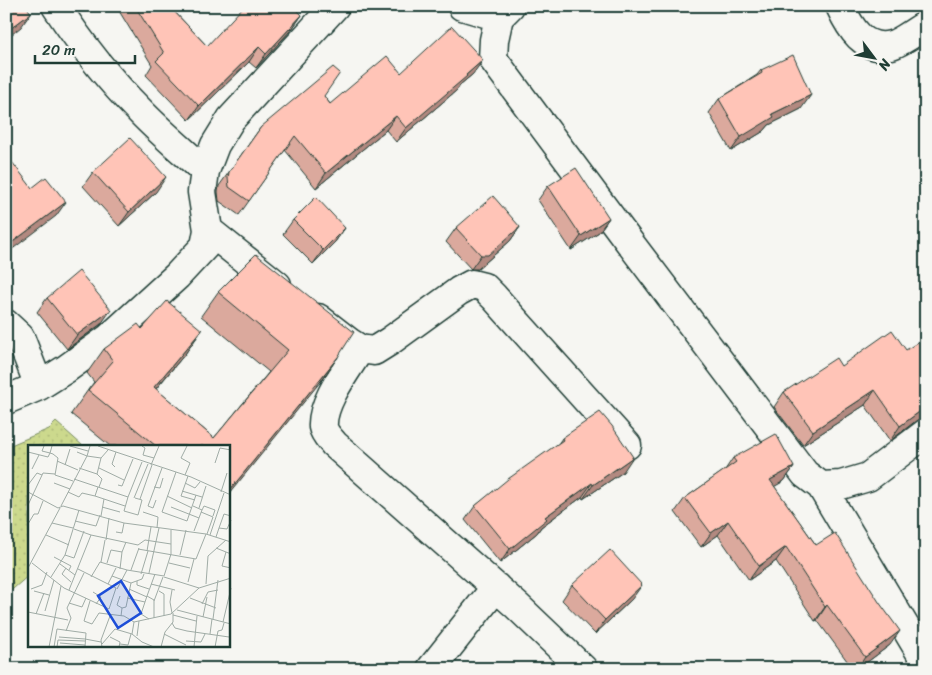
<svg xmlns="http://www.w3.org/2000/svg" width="932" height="675" viewBox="0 0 932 675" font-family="Sriracha,sans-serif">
  <defs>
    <pattern id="grass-dots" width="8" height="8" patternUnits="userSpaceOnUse" patternTransform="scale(1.25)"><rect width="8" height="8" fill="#ccd98d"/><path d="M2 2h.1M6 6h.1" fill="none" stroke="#afbb7a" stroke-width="1.8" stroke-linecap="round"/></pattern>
  </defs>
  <rect width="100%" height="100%" fill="#f6f6f2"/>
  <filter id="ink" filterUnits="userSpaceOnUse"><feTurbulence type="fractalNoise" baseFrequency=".02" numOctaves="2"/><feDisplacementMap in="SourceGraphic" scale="10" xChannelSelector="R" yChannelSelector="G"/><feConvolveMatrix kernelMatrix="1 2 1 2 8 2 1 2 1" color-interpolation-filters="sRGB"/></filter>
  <g filter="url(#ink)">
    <path fill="url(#grass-dots)" stroke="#768b60" d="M56 422 83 446H29V575L6 595V447L49 429Z"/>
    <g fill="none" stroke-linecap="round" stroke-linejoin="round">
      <g stroke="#1f3d34" stroke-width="31">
        <path id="minor" d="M56 6C81 44 108 79 140 111 160 132 183 151 205 171
          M462 6 499 17
          M510 6 499 17 494 40 493 59 627 239 805 474 821 486 841 485 868 477 926 433
          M840 6C850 28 864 52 891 45 900 43 917 30 926 25
          M208 230 277 285
          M318 318 349 342 360 349 374 351 390 341 459 291 472 284 484 287 494 297 627 445
          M6 324 20 337 39 386
          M360 349C347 370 321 403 323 427 324 433 330 439 334 444L517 606 583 669
          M6 400 39 386 66 369 109 338 177 276 205 246 208 230 202 192 205 171 215 145 231 119 335 6
          M821 486 926 662
          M431 669 496 587"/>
      </g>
      <use href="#minor" stroke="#f6f6f2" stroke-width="28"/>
    </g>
    <path fill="#dba99d" stroke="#1f3d34" d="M116 6H169L207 46 302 15 292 29 256 68 249 62 189 120 146 75 152 65Z
      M761 70 801 109 769 125 764 131 731 151 709 113 719 99 757 75Z
      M473 74 461 84 457 90 396 142 386 130 316 188 285 150 239 215 219 201 218 192 219 186 261 127 324 96 330 104Z
      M93 172 156 192 119 226 83 186Z
      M548 186 609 218 599 232 571 250 538 200Z
      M293 220 345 228 335 242 313 264 283 234Z
      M520 227 510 241 478 269H471L446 242 456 228Z
      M218 292 338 357 321 381 229 446H110L71 414 88 390 94 382 87 373 104 349 142 329 202 330 185 354 156 389 214 438 269 372 201 316Z
      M47 298 101 324 67 349 37 312Z
      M841 366 925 418 917 420 890 441 865 405 803 445 774 407 784 392Z
      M562 438 623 472 583 499 582 497 541 527 537 533 500 563 465 520 475 506 558 444Z
      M733 458 794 467 784 481 774 486 816 545 890 645 858 669H853L817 620 815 621 776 561 749 580 718 535 701 547 675 512 685 498 725 470Z
      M572 585 632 599 595 634 562 600Z
      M926 618V631L922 624Z"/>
    <path fill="#b28980" stroke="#1f3d34" d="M31 13 21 27 6 39V32Z
      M302 15 292 29 256 68 266 54Z
      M259 47 249 62 189 120 199 106Z
      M483 60 473 74 461 84 457 90 396 142 406 128Z
      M811 95 801 109 769 125 764 131 731 151 741 137 772 114Z
      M396 116 386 130 316 188 326 173Z
      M166 177 156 192 119 226 129 212Z
      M66 202 56 216 6 254V247Z
      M609 218 599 232 571 250 581 236Z
      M520 227 510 241 478 269H471L481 255Z
      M345 228 335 242 313 264 323 250Z
      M111 310 101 324 67 349 77 335Z
      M202 330 185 354 137 411 154 387Z
      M338 357 321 381 229 494V491Z
      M875 390 865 405 803 445 813 431Z
      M926 407V418L917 420 890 441 900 426Z
      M633 457 623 472 583 499 593 485Z
      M794 467 784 481 760 495 770 480Z
      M592 483 582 497 541 527 537 533 500 563 510 549 545 517Z
      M728 521 718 535 701 547 711 533Z
      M786 547 776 561 749 580 759 566Z
      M642 585 632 599 595 634 605 620Z
      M827 605 817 620 815 621 825 607Z
      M900 631 890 645 858 669H857L865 657Z"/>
    <path fill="#ffc4b7" stroke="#1f3d34" d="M6 6H26L31 13 6 32Z
      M135 6H169L207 46 244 6H293L302 15 266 54 259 47 199 106 156 61 164 53Z
      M452 26 483 60 466 75 467 76 406 128 396 116 326 173 295 136 249 201 229 187 228 178 229 172 261 127 333 67 340 73 324 96 330 104 387 56 401 73Z
      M793 55 811 95 772 114 774 117 741 137 719 99 762 73 761 70Z
      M130 138 166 177 129 212 93 172Z
      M6 157 10 163 12 162 32 188 46 177 66 202 6 247Z
      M576 168 609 218 581 236 548 186Z
      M493 196 520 227 488 255H481L456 228Z
      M316 197 345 228 323 250 293 220Z
      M256 254 354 332 338 357 229 491V446H156L88 390 113 361 104 349 138 324 142 329 167 301 202 330 154 387 214 438 288 350 218 292Z
      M79 271 111 310 77 335 47 298Z
      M892 330 906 350 926 337V407L900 426 875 390 813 431 784 392 836 358 841 366Z
      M600 412 612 426 633 457 593 485 592 483 545 517 547 519 510 549 475 506 508 479 563 440 562 438Z
      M776 434 794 467 770 480 816 545 835 533 879 602 900 631 865 657 827 605 825 607 786 547 759 566 728 521 711 533 685 498 736 462 733 458Z
      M610 550 642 585 605 620 572 585Z"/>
  </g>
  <g transform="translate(28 445)">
    <rect width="202" height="202" fill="#f6f6f2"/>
    <path fill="none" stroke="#a0aca6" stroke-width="1" d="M16 1 14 6 22 8 24 1M42 1 60 6M70 1 163 32 203 50M114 1 117 3 115 10 126 13M0 7 20 12 22 8 25 9 30 13 27 30 45 36M49 7 59 11 62 1M29 16 50 25M187 18 192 3 203 5M37 20 42 4M123 20 131 1M87 22 84 19 88 7M51 23 69 29M71 23 96 35M4 24 11 10M148 27 134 67 159 76 168 50M157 30 162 18 153 13 159 1M160 31 153 51 167 55M46 34 100 52 114 17M26 38 42 44M157 38 167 43 172 37M0 40 9 28 14 30M90 40 94 41 105 14M71 42 74 34 69 29 73 13M126 42 132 43 135 33M154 46 174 52M0 47 30 63 35 61 96 78 178 89 203 97M40 47 51 52 54 48 67 51 70 42M193 47 199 28M67 51 97 61M139 51 164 63M100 52 96 66 110 70 114 55 107 53M106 53 120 19M112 54 124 20M128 55 125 63 120 61 134 23M0 60 15 28 27 29M33 61 59 11 73 13 80 5M165 61 174 65 166 86M74 62 92 67M143 62 171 73M171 63 178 41M174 65 176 61 187 65 185 71M115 67 130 72 129 83M173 67 185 72 179 89M73 71 76 54M47 76 68 81 72 70M24 78 45 83M0 79 6 69H10L15 56M191 83 196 69 203 71M88 87 94 88 96 78M18 90 41 100M63 90 110 100 117 95 143 99M182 90 196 48M188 92 191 83 199 84 203 75M78 95 81 73M188 103 203 109M110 104 168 114 178 89M119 106 123 82M198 107 194 121 203 123M37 110 46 113 56 86M152 110 158 85M26 112 43 121 41 125M73 117 77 95M4 118 36 143 81 164 88 143 50 124M79 118 83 105 94 107 98 97M141 118 162 123M32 119 47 130M0 123 32 63M38 123 34 129 43 137M92 124 94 107M103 125 111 103M121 128 131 83M113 129 120 106M84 131 103 138 98 162 94 163M23 132 37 110 51 65M63 132 72 117 99 125M136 132 171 143M109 136V140L121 144M160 137 166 114M103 138 114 134 116 129M80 139 88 123M123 139 147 145M178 139 180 111 198 95M3 144 14 140 19 127M89 144 99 125 136 131 143 109V85M101 144 119 152M41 145 63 90 46 84M6 146 21 150M131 146 136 149V171M65 147 73 152 68 159M92 151 89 160 94 163 93 171M119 151 113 169 121 174M99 153 117 157M162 153 188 163M62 156 56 176 64 179 71 168 96 171 106 177M126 156 135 132M41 158 54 162 58 153M174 159 180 147 190 145M149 165 203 179M17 166 26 135M0 167 40 175M144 168 142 157 144 145M8 169 16 148M145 170 168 176M175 172 179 152M126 173V155L119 151 127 129M185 174 190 135M195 177 203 143M144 178 147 183 159 186 201 192M38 186 43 173 39 163 56 128M136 189 158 200M182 189 184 174M109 191 111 176M31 192 57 194M82 192 92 197 91 202M57 194 73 197M158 196 173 197 177 189M32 198 57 200M74 199 87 184 104 189M92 199 100 200 103 189M21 202 33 141M26 202 29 184 58 188 57 202M29 202 30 195 57 196M74 202 73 195 82 171M126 202 114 197 104 189 106 177 143 169 171 143 203 133M133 202 137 187 145 177V168M166 202 169 171M187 202 190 186 194 185 196 178"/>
    <path fill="#1d4ed8" fill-opacity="0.15" stroke="#1d4ed8" stroke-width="2.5" d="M93 136 113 168 90 183 70 151Z"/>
    <rect width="202" height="202" fill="none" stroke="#1f3d34" stroke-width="2.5"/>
  </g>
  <rect width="932" height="675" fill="none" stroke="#f6f6f2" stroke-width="25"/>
  <rect x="12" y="12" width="907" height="650" fill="none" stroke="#1f3d34" stroke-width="2" filter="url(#ink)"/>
  <g transform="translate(874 58) rotate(122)" stroke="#f6f6f2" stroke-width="4" paint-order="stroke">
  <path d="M0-4L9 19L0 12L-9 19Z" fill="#1f3d34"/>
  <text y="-8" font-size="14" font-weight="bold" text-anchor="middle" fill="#1f3d34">N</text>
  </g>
  <path d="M35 55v8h100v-8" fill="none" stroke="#1f3d34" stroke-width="2.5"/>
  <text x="42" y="55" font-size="15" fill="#1f3d34" stroke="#f6f6f2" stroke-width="4" paint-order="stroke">20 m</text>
</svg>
